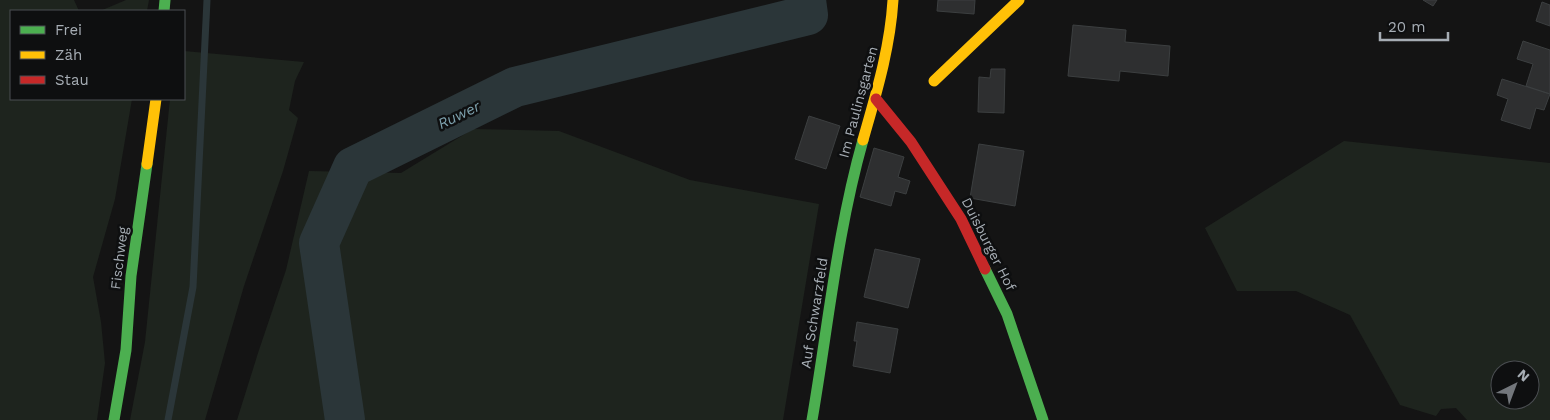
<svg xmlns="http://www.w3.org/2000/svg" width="1550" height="420" viewBox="0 0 1550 420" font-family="'Work Sans',sans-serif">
  <rect width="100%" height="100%" fill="#141414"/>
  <path fill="#1e241e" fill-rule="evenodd" d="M0 0H74L79 11H11V99H132L115 199 93 277 101 322 105 363 97 420H0Z
    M126 0H149L147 11H100Z
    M184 51 304 62 295 81 289 110 298 118 283 171 244 286 205 420H130L145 342 170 99H184Z
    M473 129 559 131 690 180 819 204 783 420H237L258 353 286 270 309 171 401 173Z
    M1344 141 1550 163V420H1467L1456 408 1441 409 1436 416 1400 405 1350 315 1296 291H1237L1205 228ZM1500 370H1530V400H1500Z"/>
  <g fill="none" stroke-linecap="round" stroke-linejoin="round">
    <path stroke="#2b3639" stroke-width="7" d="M168 420 193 287 207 0"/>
    <path stroke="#2b3639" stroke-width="40" d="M345 420 319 243 353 167 515 87 808 15 806 0"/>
  </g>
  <path fill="#2e2f30" stroke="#3c3f40" d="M938 0H975L974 14 937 11Z
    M1423 0H1437L1433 6Z
    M1542 2 1550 5V26L1536 21Z
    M1073 25 1126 30 1125 42 1170 46 1168 76 1120 71 1119 81 1068 76Z
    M1523 41 1550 50V94L1526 86 1533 64 1517 59Z
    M991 69H1005L1004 113 978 112 979 77 990 78Z
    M1502 79 1550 94 1544 110 1536 108 1530 129 1501 120 1508 99 1497 95Z
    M809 116 840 126 826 169 795 159Z
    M979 144 1024 151 1015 206 970 198Z
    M874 148 904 157 898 177 910 181 906 194 895 191 891 206 860 197Z
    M875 249 920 259 908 308 864 297Z
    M857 322 898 329 890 373 853 366 857 341H854Z"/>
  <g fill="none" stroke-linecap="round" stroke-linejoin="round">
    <path stroke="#4caf50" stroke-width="11" d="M164 11 165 0
      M985 269 1007 314 1043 420
      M114 420 126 350 131 276 147 164
      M812 420C828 327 837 232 863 140"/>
    <path stroke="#ffc107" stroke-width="11" d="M934 81 1019 0
      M863 140C876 94 890 49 893 0
      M147 164 156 99"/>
    <path stroke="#c62828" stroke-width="11" d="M876 99 911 142 961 219 985 269"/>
  </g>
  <g text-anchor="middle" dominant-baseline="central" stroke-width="5" stroke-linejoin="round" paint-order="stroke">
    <g font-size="14" fill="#a6adb4" stroke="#0e0f10">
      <text transform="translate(858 102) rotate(-75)">Im Paulinsgarten</text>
      <text transform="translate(989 244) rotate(63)">Duisburger Hof</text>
      <text transform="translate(119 258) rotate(-83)">Fischweg</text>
      <text transform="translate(814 313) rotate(-81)">Auf Schwarzfeld</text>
    </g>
    <g font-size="15" font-style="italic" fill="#7ea2ae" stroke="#0e0f10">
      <text transform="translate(459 115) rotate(-26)">Ruwer</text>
    </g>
  </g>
  <rect x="10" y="10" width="175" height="90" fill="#0e0f10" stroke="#4b4e52"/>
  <rect x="20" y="26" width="25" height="8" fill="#4caf50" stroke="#4b4e52"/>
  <text x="55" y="35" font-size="15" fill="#a6adb4">Frei</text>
  <rect x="20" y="51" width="25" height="8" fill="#ffc107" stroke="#4b4e52"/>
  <text x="55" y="60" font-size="15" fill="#a6adb4">Zäh</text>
  <rect x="20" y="76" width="25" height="8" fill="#c62828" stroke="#4b4e52"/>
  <text x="55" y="85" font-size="15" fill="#a6adb4">Stau</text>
  <g transform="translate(1515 385) rotate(42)"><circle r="24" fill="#0e0f10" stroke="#4b4e52"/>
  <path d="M0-4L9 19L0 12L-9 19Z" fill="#73777c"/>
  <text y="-8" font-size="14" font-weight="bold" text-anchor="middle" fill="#a6adb4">N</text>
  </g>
  <path d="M1380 32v8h68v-8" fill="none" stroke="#a6adb4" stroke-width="2.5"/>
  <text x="1388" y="32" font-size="15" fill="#a6adb4" stroke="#0e0f10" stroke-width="4" paint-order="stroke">20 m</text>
</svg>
